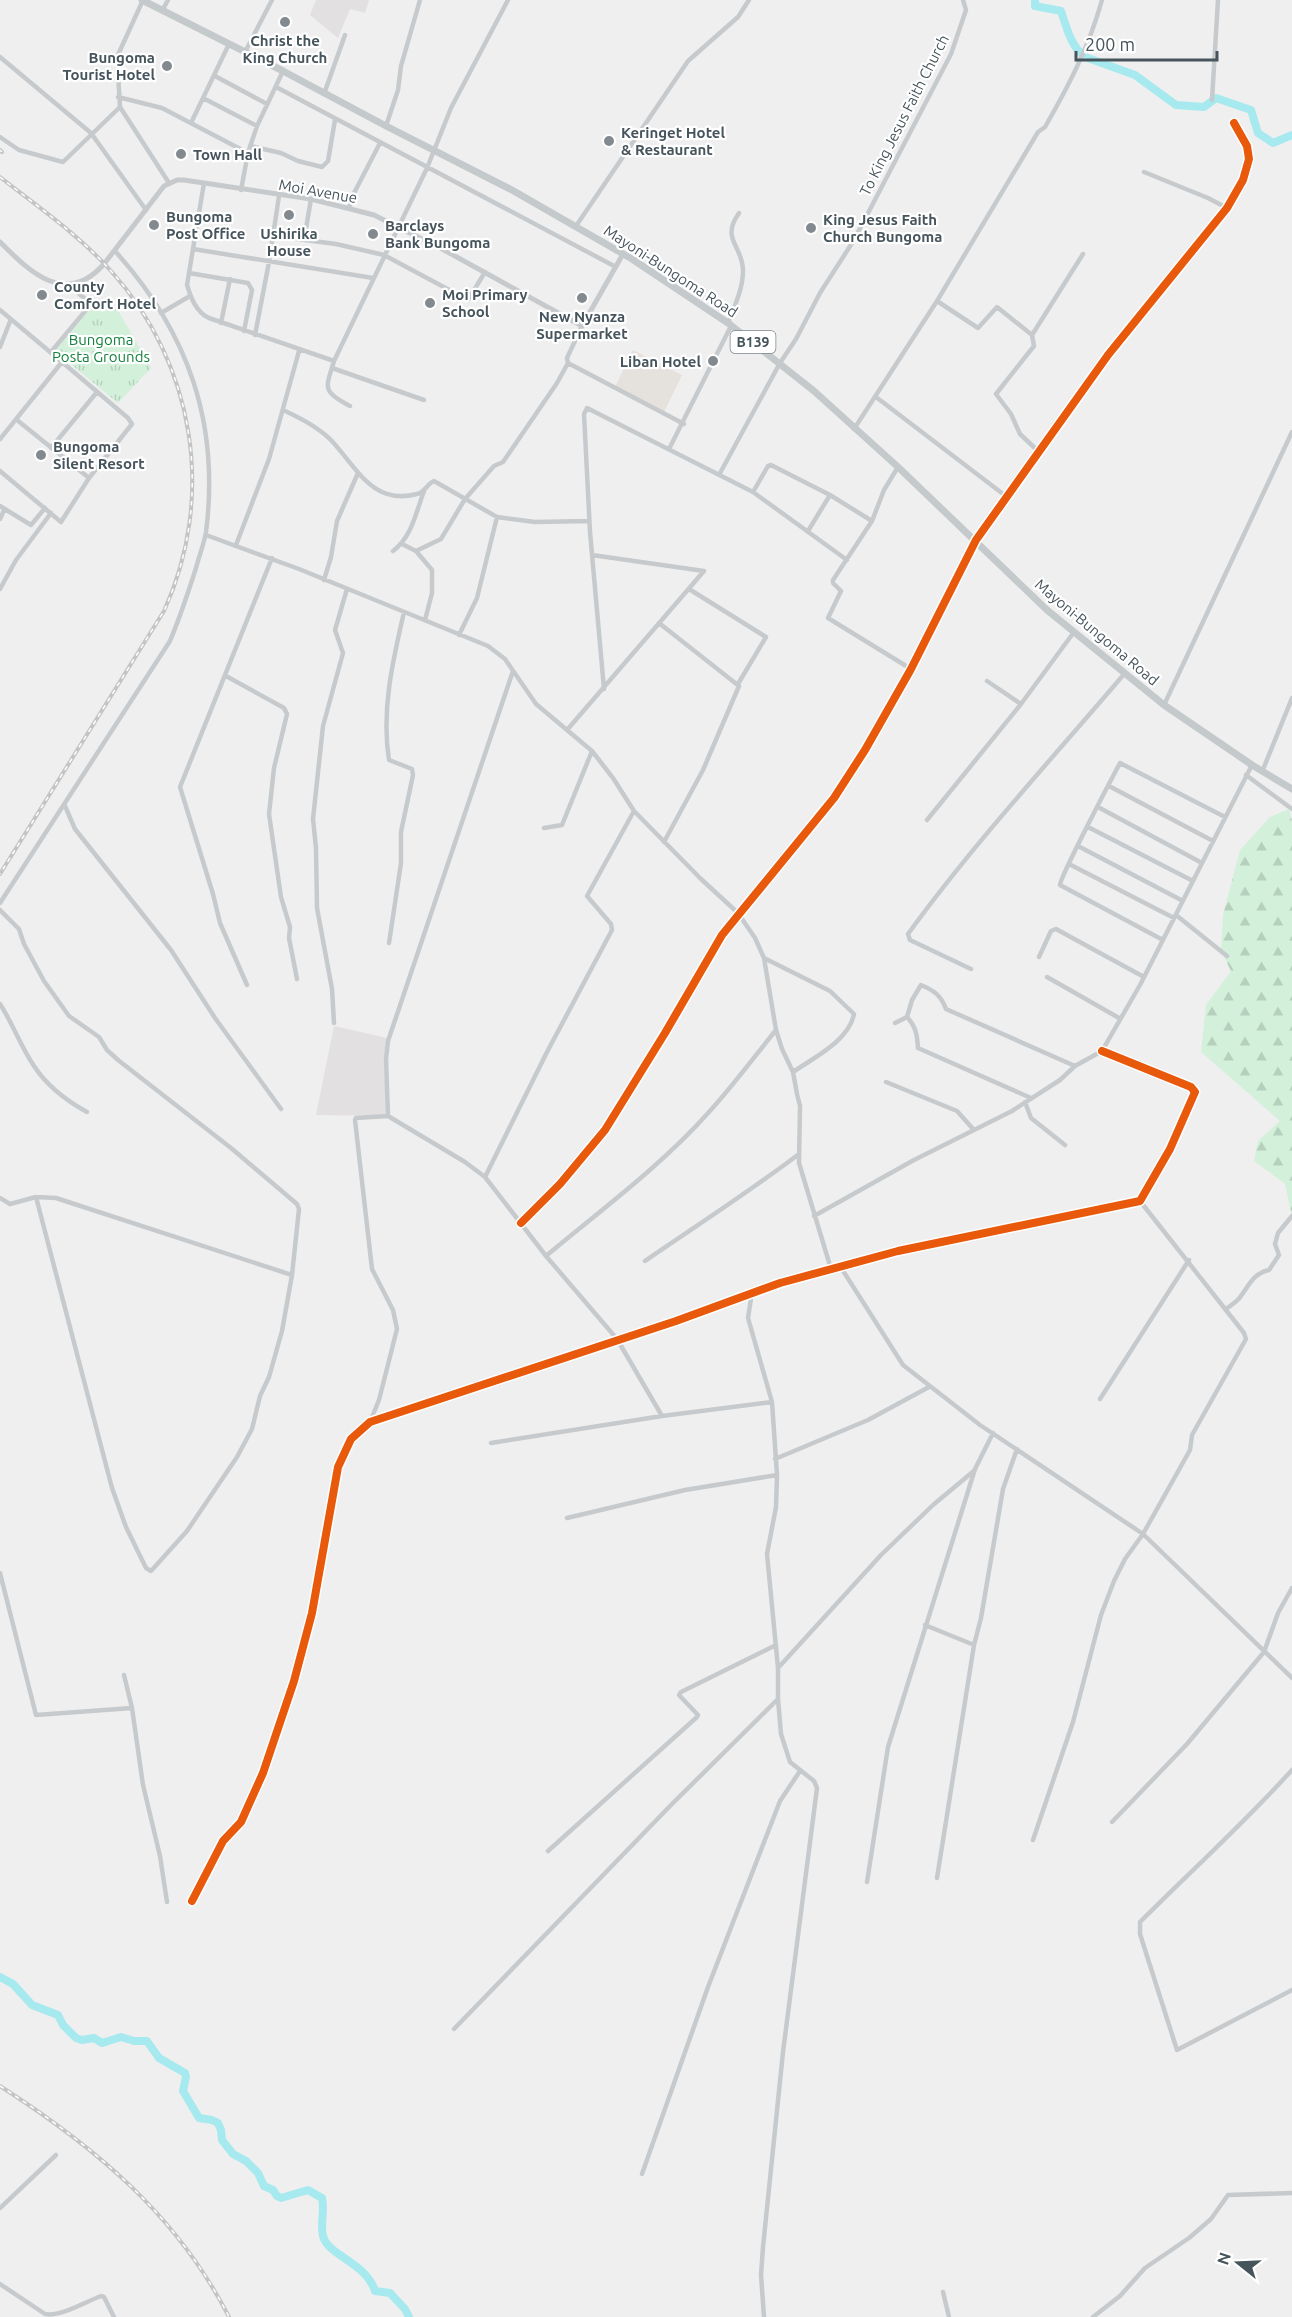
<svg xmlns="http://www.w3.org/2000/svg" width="1292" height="2317" viewBox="0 0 1292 2317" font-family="Ubuntu,sans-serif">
  <defs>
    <pattern id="forest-firs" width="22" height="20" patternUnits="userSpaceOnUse" patternTransform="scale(1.5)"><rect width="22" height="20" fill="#d3f0da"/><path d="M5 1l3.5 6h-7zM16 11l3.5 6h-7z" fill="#b6d0be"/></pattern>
    <pattern id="park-tufts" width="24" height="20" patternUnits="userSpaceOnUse" patternTransform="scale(1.5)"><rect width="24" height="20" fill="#d3f0da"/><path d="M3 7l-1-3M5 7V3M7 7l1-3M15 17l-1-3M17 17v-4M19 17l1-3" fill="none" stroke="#b6d0be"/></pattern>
  </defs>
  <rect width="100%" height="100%" fill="#f0efef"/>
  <path fill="#e5e1dc" d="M633 350 682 375 664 412 615 387Z"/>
  <path fill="#e2e0e1" d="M316 0H369L365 13 350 9 338 38 310 15Z
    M334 1026 387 1038 384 1056 386 1116 316 1115Z"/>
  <path fill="url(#forest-firs)" d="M1289 809 1292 821V1217L1285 1184 1254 1161 1258 1141 1280 1121 1201 1052 1206 1005 1231 971 1221 951 1223 915 1240 850 1270 817Z"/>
  <path fill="url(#park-tufts)" d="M96 301 118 310 151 368 118 403 55 351Z"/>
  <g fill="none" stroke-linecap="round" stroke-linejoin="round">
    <path stroke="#a6e9ef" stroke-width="8" d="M1035 0V6L1061 11C1067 28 1070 45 1085 57L1135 75 1176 105 1204 107 1216 98 1251 110 1258 133 1273 143 1292 135
      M0 1977 13 1984 32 2005 58 2015 63 2025 76 2038 82 2040 94 2038 102 2043 121 2037 134 2041H147L159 2058 185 2073 186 2077 183 2091 199 2118 212 2120 218 2123 221 2130 222 2140 233 2154 246 2161 258 2173 264 2186 273 2190 277 2196 281 2198 308 2190 322 2198C325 2211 320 2224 323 2236 328 2256 366 2262 375 2291L390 2293 405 2309 409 2317"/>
    <path stroke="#c6cacc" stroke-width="4.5" d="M143 0 117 57 120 107 169 183
      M162 11 168 0
      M245 52 272 0
      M0 57 91 133 146 210
      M215 76 267 104
      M276 87 616 267
      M324 94 345 35
      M118 97 162 108 248 153
      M203 98 257 126
      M1212 100 1218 0
      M191 123 229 44
      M386 126 398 90 401 66 420 0
      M0 137 19 150 63 162 120 107
      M250 146 281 153 298 161 322 167 328 161 335 120
      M1144 172 1208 198 1227 208
      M204 183 187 285C191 298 196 312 209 318L334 361
      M241 190 248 153 257 126 283 71
      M349 208 353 195 380 143
      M576 226 688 61 738 17 749 0
      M274 236 336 244 384 255 468 300 485 272
      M304 240 311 199
      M193 249 373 278
      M189 273 248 283 252 290 244 331
      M937 301 978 328 997 307 1032 335 1083 254
      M0 310 62 362 0 439
      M161 313 190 296
      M221 323 230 279
      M728 323C734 307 743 289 743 271 743 245 720 240 739 213
      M255 335 269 262 279 196
      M1032 335 1034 346 996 394 1011 414 1020 434 1038 451
      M0 347 11 319
      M51 352 91 304 76 291 72 284
      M62 362 128 418 132 424 89 478
      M568 363 684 424
      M332 368 424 400
      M876 397 1007 497
      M350 406C321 391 326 388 334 361L427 168 451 108 508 0
      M283 410C300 418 316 426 330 439 356 466 372 506 417 494 425 492 427 484 434 481L497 517 535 522 589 521
      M854 429 937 301 1038 132 1045 127C1069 85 1089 47 1102 0
      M51 448 97 392
      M669 449 731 326
      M898 467 884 490 872 521 833 580V583L841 591 828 618 911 669
      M0 471 61 522 89 478 17 420
      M719 475 780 363 796 339 820 293 854 240 951 54 966 10 963 0
      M753 492 768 466 771 465 830 495 872 521
      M0 506 31 525 45 508
      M0 519 4 510
      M808 531 830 495
      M206 535 299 569 488 646 505 659 536 704 592 751 613 778 634 811 701 879 738 913 755 938 764 958 776 1030 782 1049 793 1072 797 1094 800 1106 799 1163 831 1269
      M402 544 416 551 441 539 465 499 494 466 503 462 557 383 568 363 567 358 582 326
      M236 545 269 459 299 351
      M393 551C412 537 416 512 424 491
      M416 551 432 570V593L425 620
      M324 580 331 557 337 521 358 473
      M0 589 16 560 51 513
      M689 589 766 637 738 684
      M659 623 739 686 703 770 664 842
      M459 635 477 598 497 517
      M226 676 284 708 287 714 274 768 269 814 281 897 290 927 289 938 297 979
      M987 681 1021 704 1074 632
      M604 689 590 532 584 414 587 408 753 492 847 560
      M1164 705 1292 432
      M567 730 704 571 592 555
      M1262 772 1292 698
      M1246 775 1292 809
      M1109 786 1213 841
      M65 806 75 829 171 950 215 1018 281 1109
      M1098 807 1202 863
      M927 820 1021 704
      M1088 827 1193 881
      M544 828 562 825 592 751
      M1078 846 1183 901
      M1069 864 1174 918
      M0 903 170 641C180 617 188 593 196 568 199 556 204 544 206 532 220 423 188 332 115 251
      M0 910 19 929 24 944 44 981 69 1016 99 1037 107 1050 118 1060 231 1148 297 1204 299 1209 292 1275
      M1176 915 1227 956
      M1163 940 1060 885C1060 877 1112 778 1120 763L1225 817
      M389 943 401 863V832L413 775 412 769 389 760C381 710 393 660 404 612
      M1039 957 1051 931 1056 929 1144 977
      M764 958 830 991 854 1014C849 1041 813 1058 793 1072
      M971 969 910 940 908 934C974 843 1052 759 1125 673
      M1047 977 1119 1018
      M247 985 220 923 213 894 180 787 272 558
      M0 1004C13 1024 21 1047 34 1066 47 1086 67 1101 87 1112
      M907 1017C916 1027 917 1034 918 1048L1031 1098
      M334 1023 332 989 317 908 316 848 313 819 323 726 343 653 335 630 347 589
      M895 1023 907 1017 912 1000 921 985C933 990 941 995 946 1009L1075 1066
      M886 1082 957 1111 974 1130
      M1025 1102 1031 1118 1065 1145
      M388 1116 386 1059 388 1041 513 671
      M485 1177 547 1052 612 930 611 924 587 896 634 811
      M0 1198 10 1204 36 1197 56 1198 292 1275 282 1331 269 1377 260 1396 252 1429 237 1457 187 1531 151 1571 146 1568 126 1527 112 1488 36 1197
      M814 1216 914 1160 1012 1111 1060 1080 1075 1066 1102 1051 1140 985 1252 765
      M521 1223 560 1184 605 1130 665 1033 722 935 834 798 865 750 911 669 976 540 1108 355 1227 208 1243 180 1249 159 1247 146 1234 123
      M546 1256C601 1210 661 1166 709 1112 733 1086 754 1057 776 1030
      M645 1261C696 1226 749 1192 799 1154
      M840 1266 903 1365 980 1425 1143 1534 1292 1678
      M752 1292 748 1318 772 1402 777 1475 776 1507 767 1554 778 1668V1699L781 1734 790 1762 814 1781 817 1788 783 2052 763 2247 761 2275 764 2317
      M1226 1309C1231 1305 1237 1302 1241 1296 1249 1285 1254 1273 1269 1270L1279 1255 1275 1244 1278 1233 1292 1216
      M1100 1399 1189 1260
      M370 1422 379 1400 397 1329 393 1310 372 1269 355 1120 356 1118 388 1116 465 1162 485 1177 546 1256 617 1339 662 1416
      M491 1443 662 1416 772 1402
      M775 1459 868 1420 929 1387
      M567 1518 685 1490 777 1475
      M0 1573 36 1715 132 1708 143 1785 160 1856 167 1902
      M925 1625 974 1645
      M778 1668 881 1555 933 1505 975 1470
      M124 1675 132 1708
      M1292 1770C1244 1823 1191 1871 1140 1922V1934L1177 2050 1292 1990
      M1112 1822 1187 1744 1264 1652 1278 1613 1292 1588
      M1033 1840 1073 1722 1101 1615 1114 1581 1125 1559 1143 1534 1190 1450 1192 1435 1246 1339 1244 1333 1140 1201
      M548 1851 697 1717 698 1715 679 1695 681 1692 776 1645
      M937 1878 974 1645 981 1618 1003 1489 1017 1449
      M867 1882 888 1747 975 1469 993 1433
      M192 1901 223 1841 241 1822 263 1773 294 1681 312 1613 338 1467 351 1439 370 1422 676 1321 780 1283 898 1251 1140 1201 1170 1149 1195 1092 1191 1087 1102 1051
      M454 2029 671 1805 778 1699
      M642 2174 708 1987 780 1801 800 1771
      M0 2208 56 2155
      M0 2284 45 2314C61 2317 85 2302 101 2296L104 2297 114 2317
      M943 2292 949 2317
      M1093 2317 1120 2296 1145 2268 1189 2238 1211 2219 1228 2195 1292 2193"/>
    <path stroke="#c6cacc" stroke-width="5" d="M0 242C31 273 66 307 104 264L164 186 177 180H184L311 199 374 215 444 250 582 326 623 254"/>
    <path stroke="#c4c9cb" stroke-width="7" d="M142 0 283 71 386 126 512 190 632 259 728 323 814 391 898 467 1047 610 1164 705 1252 765 1292 789"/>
    <g stroke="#c2c4c6" stroke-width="4">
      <path id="rail" d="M0 150 2 152
        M0 177C38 207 79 235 111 271 195 364 216 497 164 611L0 874
        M0 2086C95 2147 177 2215 229 2317"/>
    </g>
    <use href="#rail" stroke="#fff" stroke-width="1.5" stroke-dasharray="4.5" stroke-linecap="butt"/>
    <g stroke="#fff" stroke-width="11">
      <path id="cycleway" d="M521 1223 560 1184 605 1130 665 1033 722 935 834 798 865 750 911 669 976 540 1108 355 1227 208 1243 180 1249 159 1247 146 1234 123
        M192 1901 223 1841 241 1822 263 1773 294 1681 312 1613 338 1467 351 1439 370 1422 676 1321 780 1283 898 1251 1140 1201 1170 1149 1195 1092 1191 1087 1102 1051"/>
    </g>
    <use href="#cycleway" stroke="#e8590c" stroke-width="8"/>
  </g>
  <g fill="#828a8f" stroke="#fff" stroke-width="2">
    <circle cx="285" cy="22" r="6"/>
    <circle cx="167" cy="66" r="6"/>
    <circle cx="609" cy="141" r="6"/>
    <circle cx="181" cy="154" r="6"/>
    <circle cx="289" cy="215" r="6"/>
    <circle cx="154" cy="225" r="6"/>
    <circle cx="811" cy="228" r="6"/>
    <circle cx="373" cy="234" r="6"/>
    <circle cx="42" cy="295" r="6"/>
    <circle cx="582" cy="298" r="6"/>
    <circle cx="430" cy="303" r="6"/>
    <circle cx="713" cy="361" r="6"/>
    <circle cx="41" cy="455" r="6"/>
  </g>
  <g text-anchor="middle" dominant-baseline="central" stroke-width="4.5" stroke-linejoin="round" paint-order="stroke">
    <rect fill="#fff" stroke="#7e878d" stroke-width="1.5" x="730.5" y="331" width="45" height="22" rx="4.5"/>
    <g font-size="14" font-weight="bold" fill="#46545c">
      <text x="753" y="342">B139</text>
    </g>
    <g font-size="15" font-weight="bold" fill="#46545c" stroke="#fff" text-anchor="start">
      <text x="285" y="40" text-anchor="middle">Christ the<tspan x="285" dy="17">King Church</tspan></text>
      <text x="155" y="57" text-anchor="end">Bungoma<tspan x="155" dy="17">Tourist Hotel</tspan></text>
      <text x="621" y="132">Keringet Hotel<tspan x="621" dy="17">&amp; Restaurant</tspan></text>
      <text x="193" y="154">Town Hall</text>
      <text x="166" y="216">Bungoma<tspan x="166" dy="17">Post Office</tspan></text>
      <text x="823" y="219">King Jesus Faith<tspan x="823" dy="17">Church Bungoma</tspan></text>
      <text x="385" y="225">Barclays<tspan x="385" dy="17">Bank Bungoma</tspan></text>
      <text x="289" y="233" text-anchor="middle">Ushirika<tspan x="289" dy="17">House</tspan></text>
      <text x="54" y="286">County<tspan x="54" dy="17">Comfort Hotel</tspan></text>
      <text x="442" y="294">Moi Primary<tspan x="442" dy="17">School</tspan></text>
      <text x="582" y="316" text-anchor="middle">New Nyanza<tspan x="582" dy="17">Supermarket</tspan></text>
      <text x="701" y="361" text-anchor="end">Liban Hotel</text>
      <text x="53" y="446">Bungoma<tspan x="53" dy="17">Silent Resort</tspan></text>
    </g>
    <g font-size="15" fill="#46545c" stroke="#fff">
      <text transform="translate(904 115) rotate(-63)">To King Jesus Faith Church</text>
      <text transform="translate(318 191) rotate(10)">Moi Avenue</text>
      <text transform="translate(671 271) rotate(33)">Mayoni-Bungoma Road</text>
      <text transform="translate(1097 632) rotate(40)">Mayoni-Bungoma Road</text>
    </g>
    <g font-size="15" fill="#13803c" stroke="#fff">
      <text x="101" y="339">Bungoma<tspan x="101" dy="17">Posta Grounds</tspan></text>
    </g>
  </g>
  <g transform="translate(1238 2263) rotate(288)" stroke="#ffffff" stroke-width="4.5" paint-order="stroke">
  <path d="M0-4.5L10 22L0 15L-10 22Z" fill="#46545c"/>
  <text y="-9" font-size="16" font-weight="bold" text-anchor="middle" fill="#46545c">N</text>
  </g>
  <path d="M1076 51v9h141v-9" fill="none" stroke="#46545c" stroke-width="3"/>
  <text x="1085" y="51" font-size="18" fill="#46545c" stroke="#ffffff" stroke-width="4.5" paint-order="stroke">200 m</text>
</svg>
